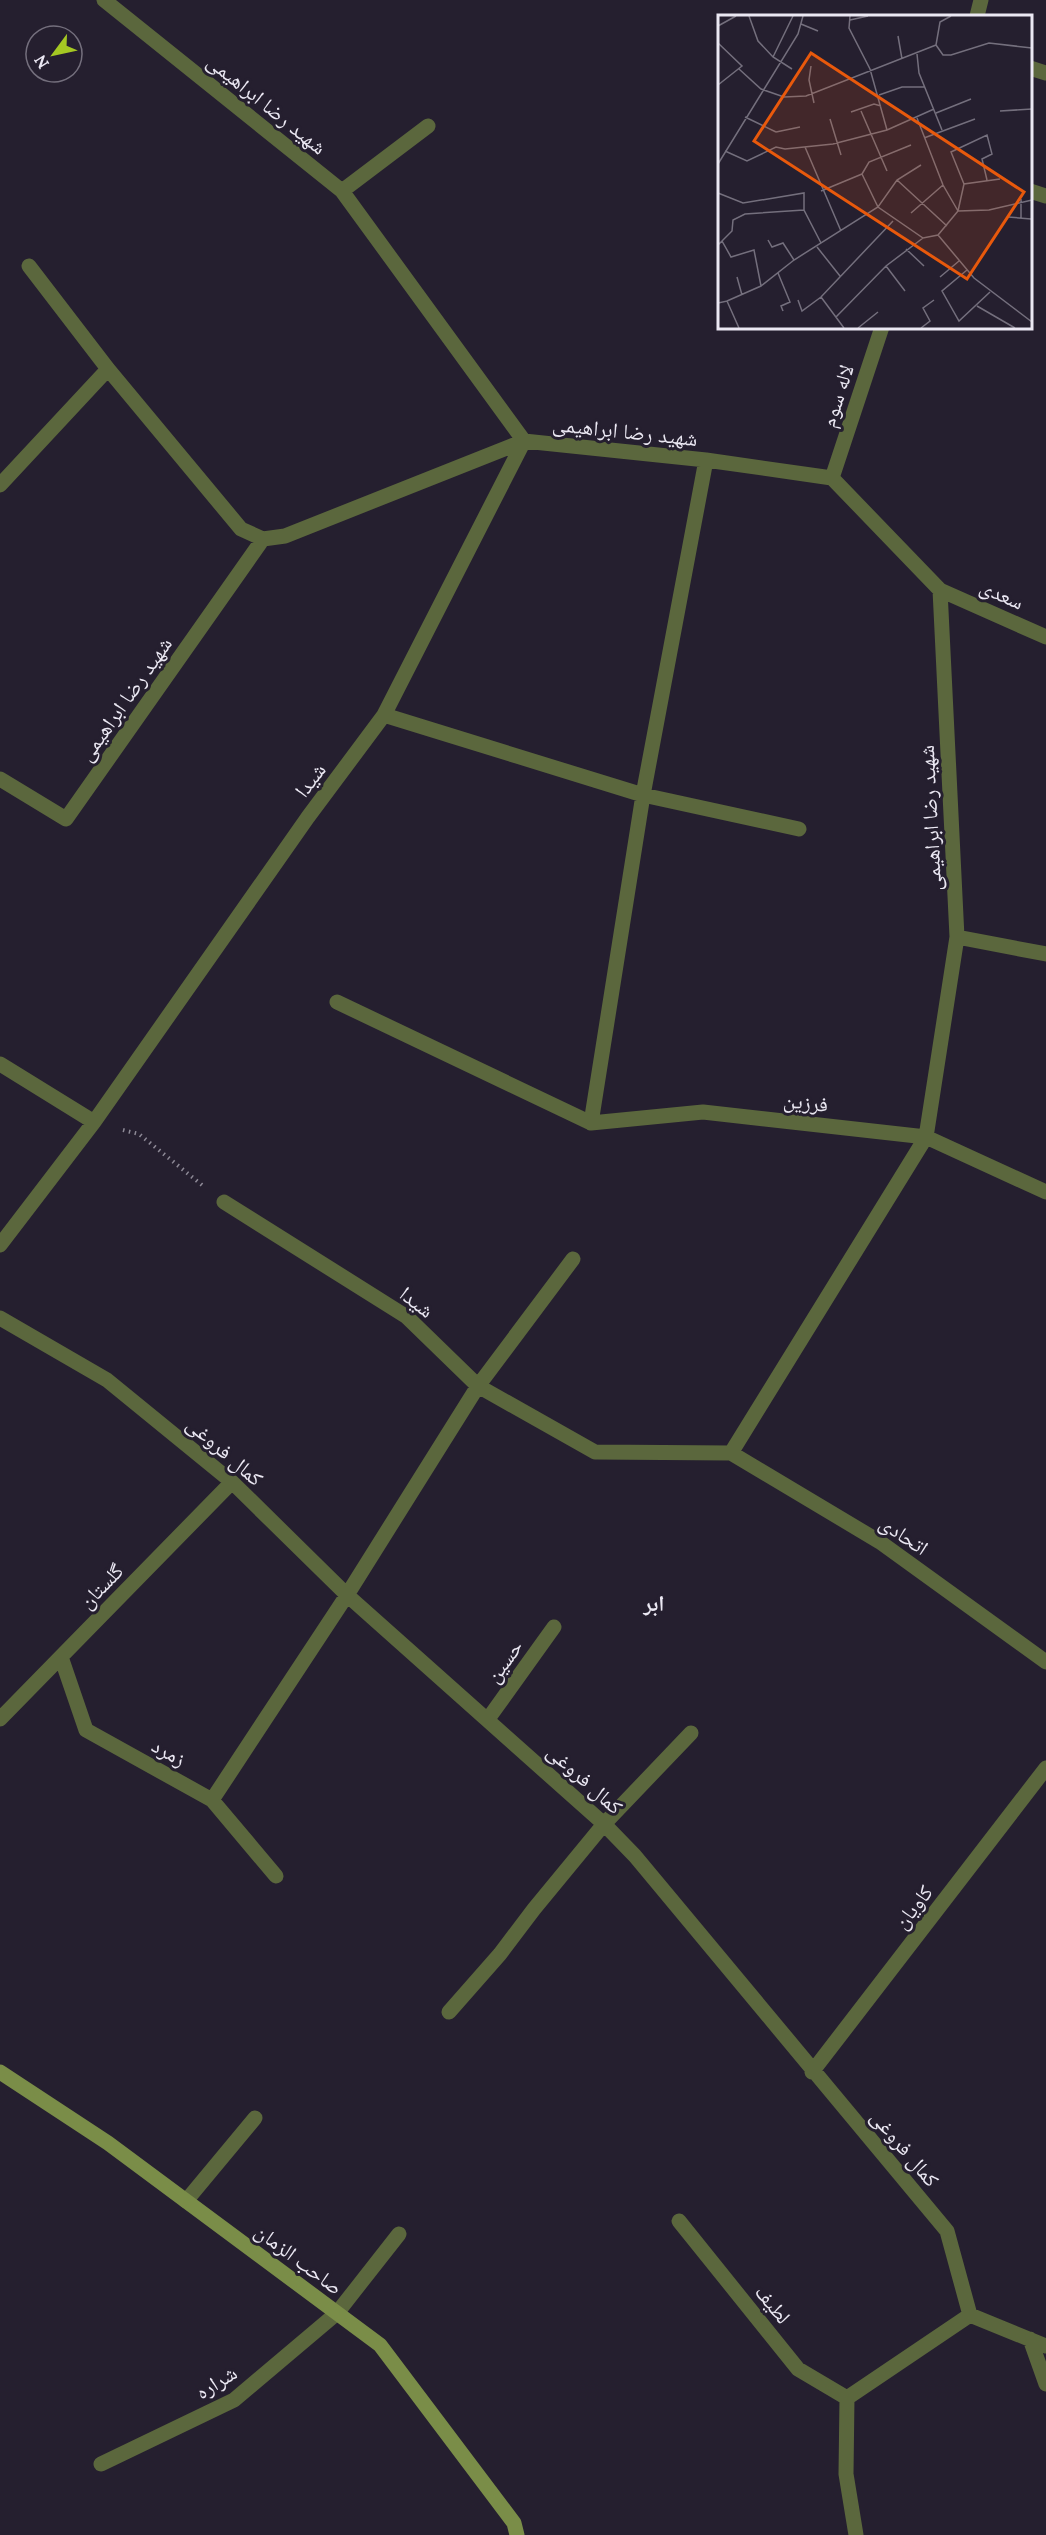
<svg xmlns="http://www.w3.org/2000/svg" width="1046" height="2535" viewBox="0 0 1046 2535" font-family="Lora,'Noto Naskh Arabic',serif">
  <rect width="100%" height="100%" fill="#251f2f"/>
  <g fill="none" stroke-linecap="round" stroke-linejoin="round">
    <path stroke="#8d8996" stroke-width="4" stroke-dasharray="1.5 4.5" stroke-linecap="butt" d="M123 1130 139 1134 202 1185"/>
    <path stroke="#5b673d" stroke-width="15" d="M104 0 342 191 524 441 706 460 832 478 940 590 957 937 926 1137 731 1453
      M977 16 981 0
      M1030 68 1046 73
      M342 191 428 126
      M1030 191 1046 196
      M29 266 108 369 241 529 263 539 285 536 524 441
      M832 478 882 327
      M0 485 108 369
      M940 590 1046 637
      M384 715 643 795 799 829
      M0 779 66 819 263 539
      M957 937 1046 954
      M337 1002 591 1123 703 1112 926 1137 1046 1192
      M0 1064 94 1122
      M591 1123 643 795 706 460
      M224 1202 407 1317 478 1386 595 1452 731 1453
      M0 1245 94 1122 308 817 384 715 524 441
      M0 1318 107 1380 232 1482 347 1595 604 1824 635 1856 947 2231 970 2315 1046 2346
      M731 1453 880 1542 1046 1662
      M61 1657 86 1730 212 1800 276 1876
      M0 1719 232 1482
      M488 1719 554 1627
      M212 1800 347 1595 478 1386 573 1259
      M449 2012 500 1954 534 1909 604 1824 691 1733
      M812 2072 1046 1768
      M186 2201 255 2118
      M679 2221 798 2369 847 2398
      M1030 2339 1046 2384
      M847 2398 970 2315
      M847 2398 846 2474 856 2535
      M101 2464 234 2400 337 2313 399 2234"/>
    <path stroke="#7a8d48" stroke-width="15" d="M0 2072 108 2143 380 2345 514 2523 517 2535"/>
  </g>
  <g text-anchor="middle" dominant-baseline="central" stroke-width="6" stroke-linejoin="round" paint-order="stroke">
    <g font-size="21" fill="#ebe8f3" stroke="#251f2f">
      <text transform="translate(267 104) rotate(39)">شهید رضا ابراهیمی</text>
      <text transform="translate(837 396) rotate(-72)">لاله سوم</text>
      <text transform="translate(625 431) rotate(6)">شهید رضا ابراهیمی</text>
      <text transform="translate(1002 594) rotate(24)">سعدی</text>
      <text transform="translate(125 699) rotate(-55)">شهید رضا ابراهیمی</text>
      <text transform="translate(310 780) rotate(-53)">شیدا</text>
      <text transform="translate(930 818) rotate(-93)">شهید رضا ابراهیمی</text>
      <text transform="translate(806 1102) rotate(7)">فرزین</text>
      <text transform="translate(417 1302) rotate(38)">شیدا</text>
      <text transform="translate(225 1451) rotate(41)">کمال فروغی</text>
      <text transform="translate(904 1535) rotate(34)">اتحادی</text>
      <text transform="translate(101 1586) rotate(-46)">گلستان</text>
      <text transform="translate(504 1661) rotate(-54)">حسین</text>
      <text transform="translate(169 1752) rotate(29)">زمرد</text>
      <text transform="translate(585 1779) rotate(42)">کمال فروغی</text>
      <text transform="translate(913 1907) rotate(-52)">کاویان</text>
      <text transform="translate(905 2148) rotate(50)">کمال فروغی</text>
      <text transform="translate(299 2259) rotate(37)">صاحب الزمان</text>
      <text transform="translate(773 2304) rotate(51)">لطیف</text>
      <text transform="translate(216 2382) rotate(-32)">شراره</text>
    </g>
    <g font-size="22" font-weight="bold" fill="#ebe8f3" stroke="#251f2f">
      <text x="654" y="1603">ابر</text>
    </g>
  </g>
  <g transform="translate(718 15)">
    <rect width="314" height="314" fill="#251f2f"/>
    <path fill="none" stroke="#746f7d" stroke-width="1.5" d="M31 1 40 26 55 42 74 54M132 1 131 13 152 54 169 115M132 5 150 1M83 9 100 16M0 11 18 1M180 21 184 44M0 28 24 51 0 70M218 30 225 40H233L271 28 314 33M218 30 222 7 233 1M199 39 201 58 224 115M55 42 75 1M93 51 91 65 96 88M21 54 43 74 66 82 88 81 218 30M161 80 184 72H206M143 96 169 156M282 96 314 94M133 97 156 89 163 91M218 98 253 84M27 102 58 117M199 103 225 170 240 196M112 104 123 140M58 117 82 112M206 123 257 104M87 132 123 216M7 136 29 146 58 132 67 134 115 129 169 115 216 94M0 149 80 19 85 1M144 159 160 192 205 223 220 220 240 196 271 195 314 185M144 159 151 147 193 130M179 165 229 211M246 169 233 137 269 120 274 139 264 144 269 165M103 176 144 159M0 178 25 188 86 178V195L103 228M303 184V203M240 196 246 169 282 164M193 198 225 170M290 202 313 204M220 220 256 263 314 307M50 225 54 232 65 228 76 245M4 226 13 242 36 235 43 271M0 230 14 216 15 205 27 199 86 195M99 232 122 261M188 234 206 251M168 251 187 276M249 255 224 276 241 306 272 277M60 258 72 287 63 291 65 296M19 262 24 280M222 262 241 246M103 282 126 313M80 285 84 296 103 282 175 206M9 286 43 271 76 245 160 192 179 165 203 150M0 288 9 286 21 313M259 291 297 313M118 302 168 251 205 223M140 313 160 297M203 313 212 306 205 293 216 285"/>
    <path fill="#e8590c" fill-opacity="0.15" stroke="#e8590c" stroke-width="3" d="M93 38 306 177 249 264 36 126Z"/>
    <rect width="314" height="314" fill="none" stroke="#ebe8f3" stroke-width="3"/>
  </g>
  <g transform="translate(54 54) rotate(237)"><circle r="28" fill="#251f2f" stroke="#746f7d" stroke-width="1.5"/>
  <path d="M0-4.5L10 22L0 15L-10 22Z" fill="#a5c823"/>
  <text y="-9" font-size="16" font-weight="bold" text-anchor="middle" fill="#ebe8f3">N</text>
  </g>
</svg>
